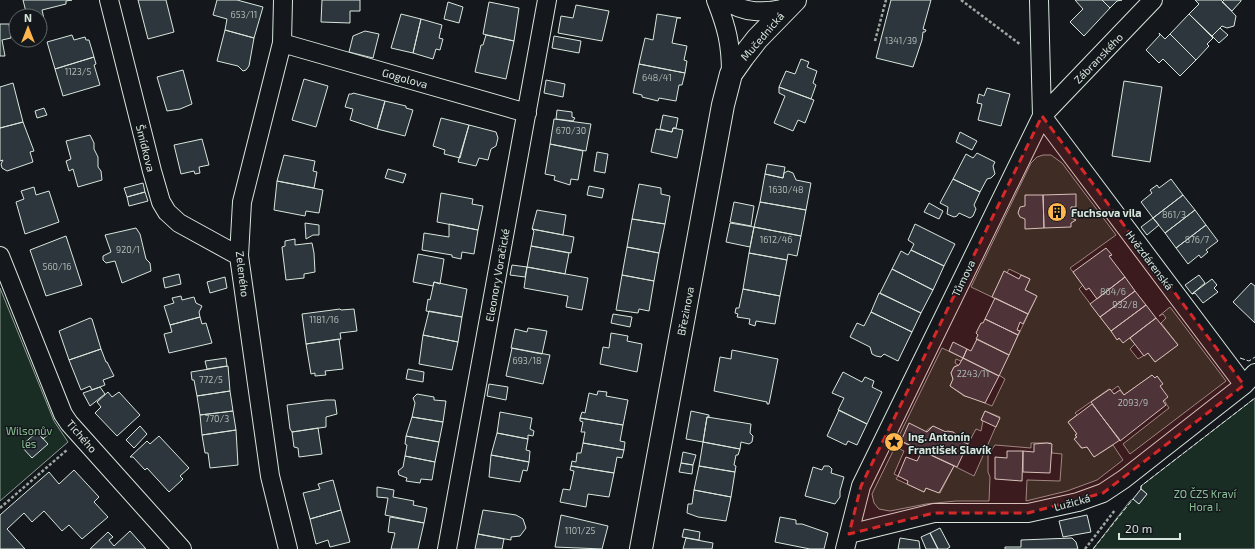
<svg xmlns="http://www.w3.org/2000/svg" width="1255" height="549" viewBox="0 0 1255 549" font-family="'Exo 2',sans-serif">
  <rect width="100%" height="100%" fill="#14181c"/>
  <path fill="#1a2d24" stroke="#939e99" d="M1043 155H1051L1062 163 1116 235 1070 268 1083 285 1079 289 1117 339 1130 338 1135 344 1130 349 1138 359 1148 353 1155 362 1178 345 1161 323 1166 318 1163 314 1159 316 1170 307 1226 381 1130 454 1123 444 1169 408C1162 399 1164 392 1160 386L1162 384 1157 376 1155 378 1152 375 1124 395 1118 386 1111 391 1109 389 1075 413 1077 415 1068 422 1077 434 1075 439 1081 448 1087 447 1094 457 1113 445 1123 460 1097 480 1067 491 1026 501 1027 480 1060 481 1062 454 1052 453 1051 443H1031V448L995 445 988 455V472L990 477 989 501H956L926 504 890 511 879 509 874 503 872 494 895 447 904 451 894 474 898 476 896 479 924 492 926 488 940 493 954 466 974 476 1000 417 985 411 981 420 983 421 981 431 976 429 968 444 958 440 953 432H945L933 426 927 430 924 437 922 451 897 440 942 348 963 358 961 361 956 359 955 363 958 365 954 367 951 373 953 379 950 386 964 396 973 398 992 406 1005 379 999 375 1037 296 1025 290 1030 279 1009 269 1007 273 1004 272 992 297 971 287 1031 163 1037 157Z
    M0 288 54 421 68 442 0 501Z
    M1255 398V549H1093L1130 501 1133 499 1139 504 1147 494 1141 489V486Z"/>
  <path fill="#2c363c" stroke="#d8e6dc" d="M23 0H72L66 1V4L42 10 44 19 40 20V16H27Z
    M138 0H166L174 32 148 39Z
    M217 0H237L263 7 254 38 225 30 227 19 213 15Z
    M322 0H360V11H350V23L321 22Z
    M891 0H931L923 29 926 30 925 32H923L922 40 913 67 876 58Z
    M1075 0H1102L1110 8 1084 36 1070 22 1083 9Z
    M1102 0H1122L1117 1 1110 8Z
    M1195 0H1221L1236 16 1234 26 1227 28 1222 26 1212 36 1189 14 1199 4Z
    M1224 0H1241V1L1232 11 1222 2Z
    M448 2 463 7 459 23 444 19Z
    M489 2 519 8 514 41 483 34Z
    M576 5 609 11 602 41 558 33 561 16 573 18Z
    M401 14 421 19 413 53 391 48Z
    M657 14 681 18H677L672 43 687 46 684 60 687 61 685 73 639 64 645 38 653 40Z
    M1189 14 1213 38 1207 44 1209 46 1196 60 1170 34Z
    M421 19 442 25 439 38 443 39 440 50 436 49 433 59 413 53Z
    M0 24H9L11 38 2 40 5 56H0Z
    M1220 28 1228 35 1219 43 1212 36Z
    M225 30 254 38 249 66 246 70 243 71 238 66 217 61Z
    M365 31 379 34 373 58 349 52 353 36Z
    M1159 33 1165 39 1170 34 1196 60 1180 76 1163 59 1159 63 1146 50 1160 35Z
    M72 35 74 40 85 37 86 40H89L94 57 55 69 47 42Z
    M486 35 514 41 506 79 475 72 481 45H483Z
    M554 36 581 41 579 53 552 48Z
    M94 57 96 64 94 65 100 85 63 96 55 69Z
    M801 59 809 62 807 67 817 71 813 83 816 85 811 99 779 87 786 71 795 74Z
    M639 64 685 73 682 85H679L676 101 659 98 658 101 642 97V95L633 93Z
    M183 70 192 104 180 109 167 111 157 77Z
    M304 79 328 86 316 127 292 120Z
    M546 80 565 84 563 97 544 93Z
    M1124 81 1162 87 1150 162 1112 156Z
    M13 83 23 122 0 128V87Z
    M779 87 814 100 805 123 798 120 793 131 774 123 785 96 779 93Z
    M987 88 1010 94 1001 126 978 120 982 104 977 103 979 94 984 96Z
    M353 93 385 101 377 129 350 120 353 109 345 107 349 94H352Z
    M385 101 406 106V108L413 110 405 136 377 129Z
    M44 108 47 115 37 118 35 111Z
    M557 110 572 112V117L575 118 573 121 556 119Z
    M663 115 678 118 676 128H673L672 132 660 129Z
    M441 118 469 125 460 158 444 154 445 150 433 146Z
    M554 119 591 124 586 151 550 144Z
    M23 122 34 151 30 152 33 162 7 171 2 168 1 164 3 160 0 161V128Z
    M469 125 496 132 498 138 496 146 491 149 488 160 479 158 476 166 458 162Z
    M673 128 683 130 677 158 651 152 656 129 672 132Z
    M960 132 977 141 972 150 956 142Z
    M90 135 94 143V149L98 157V167L101 171 102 180 78 187 73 169 69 171 66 161 71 159 66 141Z
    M202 139 209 165 199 167 200 173 195 174 194 171 181 174 174 145Z
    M550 144 583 151 578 180 571 179 570 185 554 180 555 176 545 174Z
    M597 152 608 154 605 173 594 171Z
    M977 153 995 162 993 166 995 174 991 178 987 179 980 192 953 179 966 154 973 158Z
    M284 155 315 161 313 171 317 172 314 188 277 181Z
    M767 164 785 167 783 178 765 174Z
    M388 169 406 174 403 183 385 178Z
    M788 171 793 173 796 180 811 183 806 210 760 202 765 174 783 178 784 173Z
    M953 179 980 192 974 205 976 209 973 216 970 218 959 213 957 216 954 217 947 214 948 207 940 203Z
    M1171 179 1183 195 1153 218 1141 202 1152 193 1150 190 1157 185 1159 188Z
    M277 181 323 190 319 213 306 211 305 216 274 210Z
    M143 183 145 192 127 197 124 188Z
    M639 184 661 188V194L670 196 665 224 632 219Z
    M589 186 604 189 602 198 587 195Z
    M34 187 36 195 49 191 59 222 25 234 16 202 24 199 21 191Z
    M145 192 148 201 129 206 127 197Z
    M441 193 473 199 472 204 483 206 478 230 437 222Z
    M1076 194V207H1071V218L1076 220 1071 223V227L1044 228 1043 195Z
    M1025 195H1043L1044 228 1025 229V219L1020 217 1018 213 1020 207 1025 206Z
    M1183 195 1195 210 1165 233 1153 218Z
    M734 202 754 206 751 226 730 222Z
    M760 202 806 210 801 236 754 227Z
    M929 203 943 211 939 219 924 212Z
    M537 210 566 215 563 235 532 229Z
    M1195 210 1206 225 1176 248 1165 233Z
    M1153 218 1159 225 1147 235 1141 227Z
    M632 219 665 224 659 253 627 247Z
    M305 223 319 225V235H313L306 239Z
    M730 223 754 227 750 247 726 242Z
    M449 224 478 230 474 254 462 252 461 259 452 257V255L422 250 424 233 449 237Z
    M915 224 955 244 944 266 911 250 914 244 908 240Z
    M1206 225 1218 241 1206 250 1208 252 1201 258 1199 255 1188 264 1176 248Z
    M754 227 801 236 797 256 788 254 787 260 749 253Z
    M136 228 140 234 146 259 150 263 151 271 122 283 115 261 106 263 103 260V256L111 252 105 235Z
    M532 229 574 237 571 253 531 246 534 231Z
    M66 236 82 285 46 296 30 250Z
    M295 239V245L312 243 314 253 315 272 304 274V278L286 280 282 247 285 246V241Z
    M531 246 569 253 565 274 527 267Z
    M627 247 659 253 654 281 622 275Z
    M1106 248 1112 255 1109 256 1125 277 1097 299 1089 288 1086 290 1073 272Z
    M911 250 944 266 933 290 892 269 901 251 908 255Z
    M749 253 787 260 780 296 743 289Z
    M418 254 444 259 440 284 434 282 433 286 413 282Z
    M512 265 527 267 525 277 510 275Z
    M527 267 588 278 582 310 566 307 568 296 524 288Z
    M892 269 933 290 921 313 880 293Z
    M1004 271 1019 279 1021 275 1030 279 1025 290 1037 296 1028 314 992 297Z
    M179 274 181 284 165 288 163 278Z
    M622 275 654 281 649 311 639 309 638 313 616 310Z
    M1199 275 1205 283 1192 294 1185 285Z
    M225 277 227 288 210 293 207 282Z
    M1125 277 1135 291 1100 317 1090 304Z
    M1212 279 1217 285 1214 288 1218 292 1203 303 1195 293 1192 294Z
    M434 282 467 289 462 317 426 311 428 299 430 300Z
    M1251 283 1255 286V323L1233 302Z
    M743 289 780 296 775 324 756 321 755 326 749 324 750 319 737 317 738 314 735 313 736 308H739Z
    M1135 291 1146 305 1111 331 1100 317Z
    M879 293 921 313 912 332 871 312Z
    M181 296 182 300 194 297 196 303 202 306 199 312 200 317 170 325 164 306 174 303 172 298Z
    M995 298 1028 314 1023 324 1020 322 1017 330 1020 331 1018 335 985 319Z
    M1146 305 1156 318 1123 343 1119 338 1117 340 1111 331Z
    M340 309 341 310 354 309 357 331 340 333 341 339 306 344 302 314Z
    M429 311 462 317 458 342 423 335Z
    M871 312 912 332 898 361 884 354 881 357 876 356 872 354 870 347 850 337 857 323 864 326Z
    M613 314 632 317 630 327 611 323Z
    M200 317 202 324 206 323 212 343 169 353 164 334 172 332 170 325Z
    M90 318 92 319 101 349 69 360 59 331Z
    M1156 318 1178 345 1155 362 1148 353 1144 356 1130 338Z
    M985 319 1018 335 1009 355 976 339 978 335 976 333 981 323H983Z
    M528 328 547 331 542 354 511 348 515 329 527 332Z
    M611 333 628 336 627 341 642 344 637 372 600 364 603 347 609 348Z
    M423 335 458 342 452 370 419 364Z
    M339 339 343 369 325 371 326 375 315 376V373L311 374 306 344Z
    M977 339 1009 355 999 376 963 358 967 349 971 351Z
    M953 342 967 349 963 358 949 351Z
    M512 348 550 355 543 384 506 376Z
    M101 349 106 362H107L114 376 103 380 105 385 100 387 92 390 90 386 81 390 69 360Z
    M732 350 778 359 769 404H767V402L714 391 720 357 731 359Z
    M226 358 227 366 207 369 205 361Z
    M963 358 999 376 985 403 965 396 950 386 953 379 951 373 954 367 959 365Z
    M228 366 230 391 197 396 194 380H192L191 372Z
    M408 369 424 372 423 382 406 379Z
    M843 372 862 382 865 377 874 381 872 387 882 392 867 424 838 410 844 398 832 393Z
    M1152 375 1155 378 1157 376 1163 384 1160 386 1168 397 1163 401 1166 405 1120 441 1091 402 1110 389 1114 394 1120 390 1124 395Z
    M489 384 508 387 506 400 487 396Z
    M100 387 105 394 90 406 83 393Z
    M230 391 233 411 200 415 197 396Z
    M598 391 607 392 606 396 628 400 623 425 580 418 582 412 585 413 589 393 597 395Z
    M108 392 112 397 119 392 140 415 117 436 95 413 101 407 97 402Z
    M417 394 434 397V400L446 401 443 422 412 417 415 403 413 398Z
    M326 400H335L337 414 326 417V427L292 432 290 429 287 405Z
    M1092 404 1120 440 1094 457 1087 447 1082 448 1074 439 1077 437 1075 435 1077 434 1068 422Z
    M839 410 867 424 857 445 848 441 846 445 827 436Z
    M233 411 236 430 202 435 200 415Z
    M691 411 709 415V417H707L703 442 686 439Z
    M985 411 1000 418 996 427 981 420Z
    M500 412 532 418 530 429 534 431 533 436 528 435V439L497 433Z
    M412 417 443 422 439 442 406 436Z
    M707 417 751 424 750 433 753 436 752 442 749 444 741 442 740 449 703 442Z
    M580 418 623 425 620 441 625 442 624 450 583 443 585 432H581L583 422 580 421Z
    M909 423 927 432 933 426 946 432 947 431 953 432 960 437 959 440 968 444 957 467 901 441Z
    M43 426 50 433 43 439 37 432Z
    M140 426 147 434 134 448 126 440Z
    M318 428 322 454 299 457 298 448 294 447 292 432Z
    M236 430 238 465 210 468 208 453H205L202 435Z
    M37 432 48 444 32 458 21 446Z
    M497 433 528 439 526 450 530 451 529 462 491 455Z
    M159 436 189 468 180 476 183 479 169 492 147 468 145 470 133 457H130L147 441 150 444Z
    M406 436 439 442 435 462 405 456 407 445 405 444Z
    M703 442 740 449 738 455H736L734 465 736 466 735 472 699 466Z
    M583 443 624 450 622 458 617 457 614 473 571 466 572 461 576 462 577 453H581Z
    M1047 443 1052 444 1050 473 1023 472V451L1034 452V444Z
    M922 451 954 466 939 493 926 488 924 492 907 484 908 481 898 476 906 457 917 461Z
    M1007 451H1023L1022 481 995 479V457L1007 458Z
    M683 452 696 455 693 465 681 463Z
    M491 455 529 462 527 471 523 470 520 482 489 477Z
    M405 456 435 462 432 480 421 479 420 483 406 481 407 478 399 475 398 471 403 467Z
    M681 463 693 465 692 474 679 472Z
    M571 466 614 473 609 497 588 494 586 507 560 502 563 489 570 490 574 471 570 470Z
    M699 466 735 472 731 497 694 490Z
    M824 466H829L832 469 831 473 844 477 840 491V497L835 504 805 496 813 467 822 470Z
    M74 470 99 497 94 502 108 517 82 539 69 525 62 531 44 511 32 522 24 513 7 529 25 549H0V515L49 472 59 484Z
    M333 480 341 510 310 519 303 493 320 489 318 484Z
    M377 487 394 490 393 497 414 501 413 505 427 508 424 523 385 515 388 498 377 497Z
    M1141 489 1147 494 1139 504 1133 499Z
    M694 490 731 497 726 521 698 517 687 513 688 504H692Z
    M341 510 350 542 330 547 328 540 316 544 310 519Z
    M483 510 516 515 523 519 526 528 520 536 511 537V540L478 534Z
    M561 515 608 526 602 549 555 547Z
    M1087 515 1091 532 1063 537 1059 521Z
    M390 517 424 523 418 549H391L395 533 388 532Z
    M780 517 796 520V524H802L828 533 824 549H810L775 542Z
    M940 528 950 547 947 549H938L930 533Z
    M684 529 700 532 699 540 682 537Z
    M130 531 146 549H90L108 532 113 537 109 540 114 546Z
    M930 533 938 549H926L921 537Z
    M478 534 504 539 502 549H475Z
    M686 538 713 543 712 549H683Z
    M900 538 919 541 920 549H898Z
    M1072 538 1076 542 1078 549H1005V547H1021V540Z"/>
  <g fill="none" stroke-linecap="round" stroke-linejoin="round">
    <g stroke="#d8e6dc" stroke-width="20">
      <path id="minor" d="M109 0 152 171 161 202 167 212 179 223 239 256
        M283 0 282 43 242 202 239 256 270 476 288 549
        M716 0C727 28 731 44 731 74
        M725 0C744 14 765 13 787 8
        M282 43 527 113
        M1042 116 1244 385
        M1042 116 1153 0
        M0 256 63 414 69 423 182 549
        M849 534 934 513H1028L1078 502 1103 493 1124 479 1244 385 1255 373
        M447 549 547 0
        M845 549 861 486 1042 116 1039 0"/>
    </g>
    <g stroke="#d8e6dc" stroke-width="24">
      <path id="tertiary" d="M641 549 723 105 731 74 743 57 757 39 795 0"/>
    </g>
    <path stroke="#9da8a2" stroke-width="2.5" stroke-dasharray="3 2" stroke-linecap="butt" d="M961 0 1021 45
      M875 41 886 0
      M0 508 68 449
      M1085 549 1115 510"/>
    <use href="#minor" stroke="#14181c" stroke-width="18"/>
    <use href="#tertiary" stroke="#14181c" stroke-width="22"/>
    <path stroke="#d8e6dc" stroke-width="1" stroke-dasharray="5 2" stroke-linecap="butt" d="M1240 358 1249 361 1255 357
      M1141 489V486L1255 398
      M1093 549 1133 499"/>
  </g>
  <path fill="#d62828" fill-opacity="0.2" stroke="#d62828" stroke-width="3" stroke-dasharray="8 5" stroke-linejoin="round" d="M1042 116 1244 385 1103 493 1028 513H934L849 534 861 486Z"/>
  <defs>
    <g id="building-disc" transform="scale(1)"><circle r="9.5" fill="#ffb74d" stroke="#14181c"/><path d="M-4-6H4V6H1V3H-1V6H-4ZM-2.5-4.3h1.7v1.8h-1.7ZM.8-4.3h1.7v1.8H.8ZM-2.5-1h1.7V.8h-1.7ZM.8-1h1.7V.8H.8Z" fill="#111"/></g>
    <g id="sight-disc" transform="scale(1)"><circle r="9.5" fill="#ffb74d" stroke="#14181c"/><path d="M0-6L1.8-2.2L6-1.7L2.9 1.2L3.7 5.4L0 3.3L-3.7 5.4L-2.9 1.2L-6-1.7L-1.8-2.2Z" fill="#111"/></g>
  </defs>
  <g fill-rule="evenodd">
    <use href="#building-disc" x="1057" y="212"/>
    <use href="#sight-disc" x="894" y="442"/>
  </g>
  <g text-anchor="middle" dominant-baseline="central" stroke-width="3" stroke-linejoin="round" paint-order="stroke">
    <g font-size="9" fill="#adbab4">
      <text x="244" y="14">653/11</text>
      <text x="901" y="40">1341/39</text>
      <text x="78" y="71">1123/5</text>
      <text x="657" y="77">648/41</text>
      <text x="571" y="130">670/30</text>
      <text x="786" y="189">1630/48</text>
      <text x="1174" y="214">861/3</text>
      <text x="776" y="239">1612/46</text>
      <text x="1197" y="239">876/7</text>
      <text x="128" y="249">920/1</text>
      <text x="57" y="266">560/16</text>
      <text x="1113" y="291">864/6</text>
      <text x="1125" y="304">932/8</text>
      <text x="324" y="319">1181/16</text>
      <text x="527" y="360">693/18</text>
      <text x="973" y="373">2243/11</text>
      <text x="211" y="379">772/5</text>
      <text x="1133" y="402">2093/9</text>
      <text x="217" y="418">770/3</text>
      <text x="580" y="530">1101/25</text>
    </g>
    <g font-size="11" fill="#d8e6dc" stroke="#14181c">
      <text transform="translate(762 36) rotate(-49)">Mučednická</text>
      <text transform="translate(1098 58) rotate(-46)">Zábranského</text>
      <text transform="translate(405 78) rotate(16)">Gogolova</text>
      <text transform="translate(146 148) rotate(76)">Šmídkova</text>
      <text transform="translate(1150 260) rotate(53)">Hvězdárenská</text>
      <text transform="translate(243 274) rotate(83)">Zeleného</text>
      <text transform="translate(497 275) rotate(-80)">Eleonory Voračické</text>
      <text transform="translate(963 278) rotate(-64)">Tůmova</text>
      <text transform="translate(685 311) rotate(-79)">Březinova</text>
      <text transform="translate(82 436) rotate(49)">Tichého</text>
      <text transform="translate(1072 502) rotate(-15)">Lužická</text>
    </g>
    <g font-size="11" font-weight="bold" fill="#d8e6dc" stroke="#14181c" text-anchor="start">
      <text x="1071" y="212">Fuchsova vila</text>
      <text x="908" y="436">Ing. Antonín<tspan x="908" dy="13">František Slavík</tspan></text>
    </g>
    <g font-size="11" fill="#8ac095" stroke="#14181c">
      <text x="29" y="430">Wilsonův<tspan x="29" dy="13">les</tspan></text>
      <text x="1205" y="493">ZO ČZS Kraví<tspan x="1205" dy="13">Hora I.</tspan></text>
    </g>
  </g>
  <g transform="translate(28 28)"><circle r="19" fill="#14181c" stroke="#626a69"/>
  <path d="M0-3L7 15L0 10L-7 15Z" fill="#ffb74d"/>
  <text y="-6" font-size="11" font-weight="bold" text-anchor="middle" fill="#d8e6dc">N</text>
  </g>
  <path d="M1119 533v6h61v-6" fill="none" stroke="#d8e6dc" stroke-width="2"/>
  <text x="1125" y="533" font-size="12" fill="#d8e6dc" stroke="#14181c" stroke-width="3" paint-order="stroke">20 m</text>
</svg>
